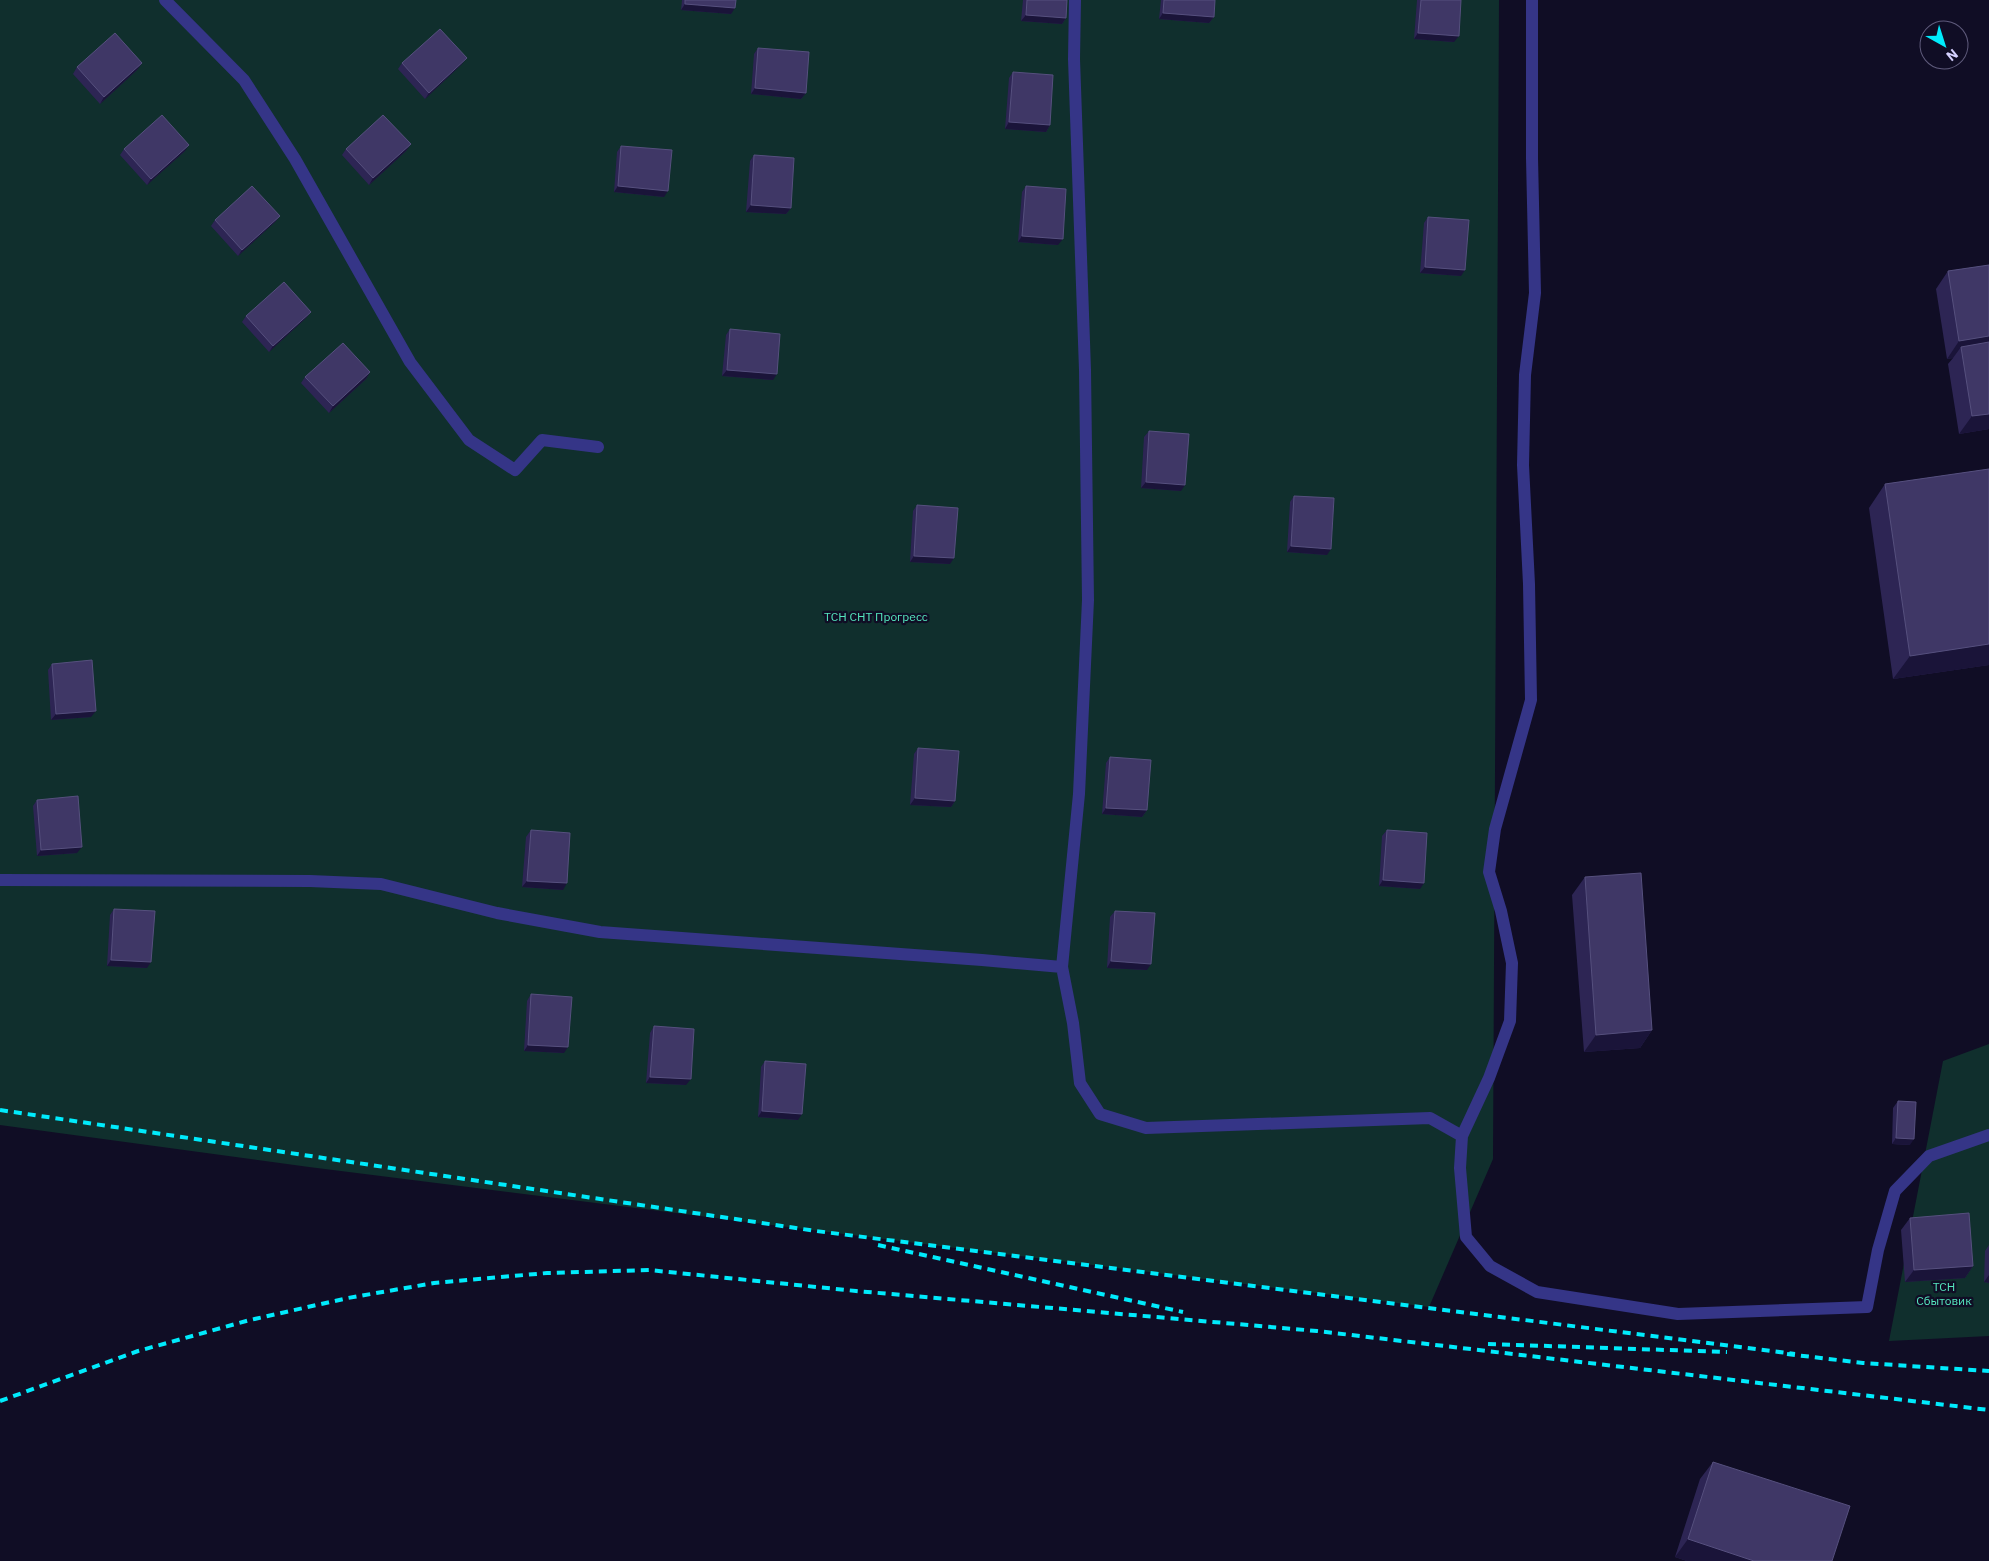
<svg xmlns="http://www.w3.org/2000/svg" width="1989" height="1561" viewBox="0 0 1989 1561" font-family="'IBM Plex Sans',sans-serif">
  <rect width="100%" height="100%" fill="#100d25"/>
  <path fill="#102f2d" d="M0 0H1499L1493 1159 1429 1307 309 1167 0 1125Z
    M1989 1044V1336L1889 1341 1943 1061Z"/>
  <g fill="none" stroke-linecap="round" stroke-linejoin="round">
    <path stroke="#353587" stroke-width="12" d="M165 0 244 80 295 159 410 362 469 440 515 470 542 440 598 447
      M0 880 310 881 381 884 497 913 600 932 982 960 1062 967 1073 1023 1080 1083 1100 1114 1146 1128 1430 1118 1462 1136 1460 1168 1466 1237 1490 1266 1537 1292 1678 1314 1867 1307 1878 1250 1895 1191 1929 1156 1989 1135
      M1062 967 1079 794 1088 600 1085 370 1074 59 1075 0
      M1462 1136 1489 1078 1510 1021 1512 963 1501 911 1489 872 1495 829 1531 700 1529 584 1523 465 1525 375 1535 293 1532 158V0"/>
    <path stroke="#00ebfc" stroke-width="4" stroke-dasharray="8 6" stroke-linecap="butt" d="M0 1110 816 1231 1795 1354
      M878 1245 1183 1312
      M1488 1344 1727 1352
      M1787 1354 1863 1363 1989 1371
      M0 1401 138 1351 250 1320 348 1298 434 1283 547 1273 649 1270 856 1291 1317 1331 1989 1410"/>
  </g>
  <path fill="#2d2554" d="M682 0H736L731 14 681 10Z
    M1023 0H1067L1066 18 1062 24 1021 21Z
    M1161 0H1215L1214 17 1209 23 1159 19Z
    M1417 0H1461L1454 42 1414 39Z
    M758 48 806 93 801 99 751 94 754 54Z
    M142 63 137 70 100 104 73 74 77 67Z
    M402 63 462 64 425 99 398 69Z
    M1013 72 1050 125 1046 132 1005 129 1009 78Z
    M411 144 406 151 369 185 342 155 346 149Z
    M621 146 664 197 614 192 617 152Z
    M124 149 185 151 147 185 120 155Z
    M754 155 791 208 786 214 746 212 750 161Z
    M1026 186 1058 245 1018 242 1022 192Z
    M280 216 275 222 238 256 211 226 215 220Z
    M1428 217 1461 276 1420 273 1424 223Z
    M1989 265V429L1959 434 1948 364 1953 358 1947 359 1936 289 1948 271Z
    M311 312 306 318 269 352 242 322 246 316Z
    M730 329 773 380 722 376 726 335Z
    M370 372 366 379 329 413 301 383 305 377Z
    M1149 431 1181 491 1141 488 1144 437Z
    M1989 469V665L1893 679 1869 508 1885 484Z
    M1294 496 1327 555 1287 552 1290 502Z
    M917 505 950 564 910 562 913 511Z
    M52 664 91 717 51 720 48 670Z
    M918 748 955 801 951 807 910 805 914 754Z
    M1110 757 1147 810 1142 817 1102 814 1106 763Z
    M37 800 77 853 37 856 33 806Z
    M531 830 563 890 522 887 526 837Z
    M1387 830 1420 889 1379 886 1382 836Z
    M1585 877 1652 1030 1640 1048 1584 1052 1572 895Z
    M114 909 147 968 107 966 110 915Z
    M1115 911 1147 970 1107 968 1110 917Z
    M531 994 564 1053 524 1051 527 1001Z
    M654 1026 686 1085 646 1083 650 1033Z
    M765 1061 798 1120 758 1117 761 1067Z
    M1898 1101 1910 1145 1892 1144 1893 1108Z
    M1910 1218 1973 1266 1965 1278 1905 1282 1901 1230Z
    M1989 1245V1283L1984 1282 1985 1251Z
    M1713 1462 1832 1561H1687L1675 1557 1700 1479Z"/>
  <path fill="#1a1439" d="M685 4 735 8 731 14 681 10Z
    M1163 13 1214 17 1209 23 1159 19Z
    M1026 15 1066 18 1062 24 1021 21Z
    M1418 33 1459 36 1454 42 1414 39Z
    M467 58 462 64 425 99 429 93Z
    M142 63 137 70 100 104 104 97Z
    M755 88 806 93 801 99 751 94Z
    M1009 122 1050 125 1046 132 1005 129Z
    M411 144 406 151 369 185 373 178Z
    M189 145 185 151 147 185 151 179Z
    M618 186 668 191 664 197 614 192Z
    M751 205 791 208 786 214 746 212Z
    M280 216 275 222 238 256 242 250Z
    M1022 236 1063 239 1058 245 1018 242Z
    M1425 267 1465 270 1461 276 1420 273Z
    M311 312 306 318 269 352 273 346Z
    M1989 336V352L1961 347 1953 358 1947 359 1959 341Z
    M727 370 777 374 773 380 722 376Z
    M370 372 366 379 329 413 333 406Z
    M1989 414V429L1959 434 1972 416Z
    M1146 482 1185 485 1181 491 1141 488Z
    M1291 546 1331 549 1327 555 1287 552Z
    M914 556 954 558 950 564 910 562Z
    M1989 644V665L1893 679 1910 656Z
    M96 711 91 717 51 720 56 714Z
    M915 798 955 801 951 807 910 805Z
    M1106 808 1147 810 1142 817 1102 814Z
    M82 847 77 853 37 856 41 850Z
    M1383 880 1424 883 1420 889 1379 886Z
    M527 881 567 883 563 890 522 887Z
    M111 960 151 962 147 968 107 966Z
    M1111 961 1151 964 1147 970 1107 968Z
    M1652 1030 1640 1048 1584 1052 1596 1035Z
    M528 1045 568 1047 564 1053 524 1051Z
    M650 1077 691 1079 686 1085 646 1083Z
    M762 1111 802 1114 798 1120 758 1117Z
    M1896 1138 1914 1139 1910 1145 1892 1144Z
    M1973 1266 1965 1278 1905 1282 1914 1270Z
    M1989 1275V1283L1984 1282Z
    M1688 1539 1754 1561H1687L1675 1557Z"/>
  <path fill="#3f3766" stroke="#56507e" d="M685 0H736L735 8 685 4Z
    M1027 0H1067L1066 18 1026 15Z
    M1164 0H1215L1214 17 1163 13Z
    M1421 0H1461L1459 36 1418 33Z
    M440 29 467 58 429 93 402 63Z
    M115 33 142 63 104 97 77 67Z
    M758 48 809 52 806 93 755 88Z
    M1013 72 1053 75 1050 125 1009 122Z
    M162 115 189 145 151 179 124 149Z
    M383 115 411 144 373 178 346 149Z
    M621 146 672 150 668 191 618 186Z
    M754 155 794 158 791 208 751 205Z
    M252 186 280 216 242 250 215 220Z
    M1026 186 1066 189 1063 239 1022 236Z
    M1428 217 1469 220 1465 270 1425 267Z
    M1989 265V336L1959 341 1948 271Z
    M284 282 311 312 273 346 246 316Z
    M730 329 780 334 777 374 727 370Z
    M1989 342V414L1972 416 1961 347Z
    M343 343 370 372 333 406 305 377Z
    M1149 431 1189 434 1185 485 1146 482Z
    M1989 469V644L1910 656 1885 484Z
    M1294 496 1334 498 1331 549 1291 546Z
    M917 505 958 508 954 558 914 556Z
    M92 660 96 711 56 714 52 664Z
    M918 748 959 751 955 801 915 798Z
    M1110 757 1151 760 1147 810 1106 808Z
    M78 796 82 847 41 850 37 800Z
    M531 830 570 833 567 883 527 881Z
    M1387 830 1427 833 1424 883 1383 880Z
    M1641 873 1652 1030 1596 1035 1585 877Z
    M114 909 155 911 151 962 111 960Z
    M1115 911 1155 913 1151 964 1111 961Z
    M531 994 572 997 568 1047 528 1045Z
    M654 1026 694 1029 691 1079 650 1077Z
    M765 1061 806 1064 802 1114 762 1111Z
    M1898 1101 1916 1102 1914 1139 1896 1138Z
    M1969 1213 1973 1266 1914 1270 1910 1218Z
    M1713 1462 1850 1506 1832 1561H1754L1688 1539Z"/>
  <g text-anchor="middle" dominant-baseline="central" stroke-width="4.5" stroke-linejoin="round" paint-order="stroke">
    <g font-size="12" fill="#55e7be" stroke="#100d25">
      <text x="876" y="616">ТСН СНТ Прогресс</text>
      <text x="1944" y="1286">ТСН<tspan x="1944" dy="14">Сбытовик</tspan></text>
    </g>
  </g>
  <g transform="translate(1944 45) rotate(141)"><circle r="24" fill="#100d25" stroke="#5f5b7c"/>
  <path d="M0-4L9 19L0 12L-9 19Z" fill="#00ebfc"/>
  <text y="-8" font-size="14" font-weight="bold" text-anchor="middle" fill="#d5d1ff">N</text>
  </g>
</svg>
